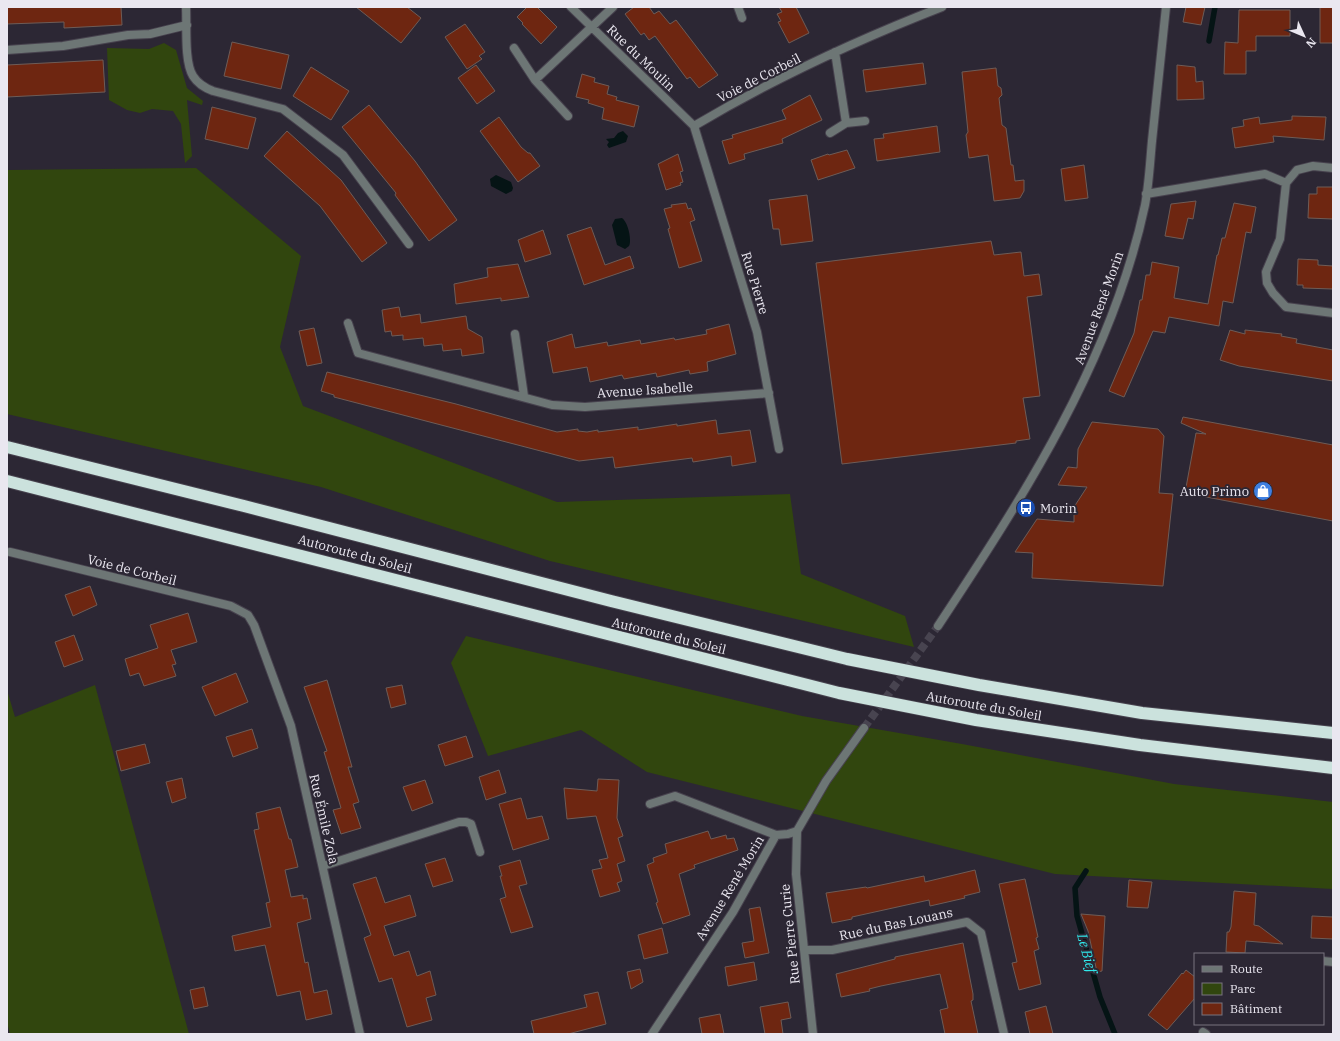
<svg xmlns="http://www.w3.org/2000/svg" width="1340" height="1041" viewBox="0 0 1340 1041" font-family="'IBM Plex Serif',serif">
  <rect width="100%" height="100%" fill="#2c2734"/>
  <path fill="#31460e" d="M164 43 176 50 187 88 203 101 202 105 187 100 192 156 185 163 181 124 173 111 152 109 140 113 127 110 109 100 107 48 149 49Z
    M196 168 301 256 280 347 303 406 557 502 790 494 801 574 905 616 914 647 550 561 321 487 7 414V170Z
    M466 636 802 716 962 744 1174 784 1333 802V889L1055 874 647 772 581 730 488 756 451 663Z
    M95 685 189 1034H10L7 1022V690L15 717Z"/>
  <path fill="#051415" d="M623 131 628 136 626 142 609 148 607 145 609 142 606 139 614 138 618 133Z
    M496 175 511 182 513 188 512 191 506 194 491 186 490 179Z
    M622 218C628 222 632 240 629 246L625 249 617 245 612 225 615 219Z"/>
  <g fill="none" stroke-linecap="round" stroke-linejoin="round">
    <path stroke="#051415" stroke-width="5.5" d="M1209 41 1215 7
      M1086 871 1075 888 1077 916 1100 997 1115 1034"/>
  </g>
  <path fill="#6e2611" stroke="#6e5c57" d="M7 7H121L122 25 64 28V22L7 24Z
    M356 7H407L421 18 401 43Z
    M527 7H537L557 27 541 44 522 24 523 23 517 17Z
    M634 7H649L654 14 659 11 670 24 676 20 718 75 699 88 690 77 687 79 655 36 649 40 644 33 641 35 625 14Z
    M779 7H796L809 33 789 43 778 22 781 21 777 14 782 12Z
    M1186 7H1205L1201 25 1183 22Z
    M1320 7H1333V43H1320Z
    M1239 10H1290V36H1256V51H1246V74H1224L1225 42 1238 43Z
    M465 24 485 52 479 56 482 59 467 69 445 37Z
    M232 42 289 55 281 89 224 76Z
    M103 60 105 92 7 97V65Z
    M923 63 926 84 866 92 863 70Z
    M476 65 495 91 477 104 458 78Z
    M1177 65 1195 67 1196 82 1203 81 1204 99 1177 100Z
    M311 67 349 91 331 120 293 96Z
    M996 68 998 86 1001 88 1002 95 999 98 1002 125 1006 128 1011 165H1013L1015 181 1024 180V191L1020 198 994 201 988 155 969 158 966 135 968 132 962 72Z
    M582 74 595 78 594 82 609 86 607 94 617 97 616 100 639 106 634 127 602 119 604 108 588 103 589 100 576 97Z
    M810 95 822 120 782 139 783 143 744 154 745 159 729 164 722 141 733 138 732 135 786 119 782 110Z
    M369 105 415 161 457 220 429 241 395 195 396 193 342 127Z
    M212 107 256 118 248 149 205 139Z
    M1292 116 1326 117 1324 140 1273 136 1274 142 1235 148 1232 128 1244 126 1243 120 1259 117 1260 124 1292 120Z
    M499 117 521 147 528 153H530L540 166 518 182 480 131Z
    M937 126 940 152 877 161 874 139 884 138 883 134Z
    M287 131 341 180 387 243 362 262 320 206 264 156Z
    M847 150 855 168 818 180 811 160 828 154 829 155Z
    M678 154 683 171 680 172 683 182 680 183 681 185 666 190 658 164Z
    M1084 165 1088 198 1065 201 1061 169Z
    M1317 187H1333V219L1308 218 1309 194H1317Z
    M807 195 813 241 781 245 779 229H773L769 200Z
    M1196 201 1193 219 1188 218 1183 239 1165 236 1171 204Z
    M686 203 688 209 691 208 695 220 690 222 702 261 679 268 668 229 670 228 664 209 672 207 671 205Z
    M1234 203 1256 207 1251 233 1246 232 1233 303 1223 301 1219 326 1169 317 1165 333 1153 331 1124 397 1109 391 1134 333 1140 300H1142L1146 275H1150L1152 262 1179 267 1174 298 1208 304 1217 255H1218L1222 238H1225Z
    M591 227 605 265 630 256 634 268 584 285 567 235Z
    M543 230 551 254 525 262 518 240Z
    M991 241 994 255 1021 252 1024 276 1039 274 1042 295 1027 297 1040 396 1023 398 1030 439 1016 441V443L842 464 816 263Z
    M1298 259 1318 260V265L1333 266V289L1303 288V285H1297Z
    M518 264 529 297 501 301V298L456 304 454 284 488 277 487 268Z
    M399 307 401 317 420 314 421 323 466 316 468 329 482 337 484 353 462 356 461 349 443 351 442 344 424 346 423 338 403 340V335L392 336 391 331 385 332 382 310Z
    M729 324 736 354 707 362 708 371 690 374 689 370 657 377 656 373 624 379 622 375 590 382 587 367 553 373 547 342 572 334 575 348 607 342 608 346 640 340 641 344 674 338 675 340 707 334 706 330Z
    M314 328 322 363 307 366 299 331Z
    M1230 330 1245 334V330L1282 334 1281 336 1297 339 1296 343 1333 350V381L1239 366 1220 360Z
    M327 372 456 404 557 432 578 429V431L587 432 598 430V432L638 427V430L677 424V426L716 420 718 434 750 430 756 462 732 466 731 456 693 462 692 458 615 468 613 457 579 461 334 397V395L321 391Z
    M1183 417 1333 445V521L1185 493 1196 433 1206 434 1181 423Z
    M1092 422 1158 429 1164 436 1159 493 1173 494 1163 586 1032 578 1033 553 1015 552 1037 519 1074 522V507L1087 487 1058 485 1068 467 1077 468 1078 449Z
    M90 586 97 605 73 616 65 595Z
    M188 613 197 642 171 650 176 664 172 665 176 676 144 686 139 673 130 676 125 659 158 648 150 625Z
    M74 635 83 660 64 667 55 642Z
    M236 673 248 702 215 716 202 687Z
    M327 680 352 767H348L359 802 353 804 361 828 341 834 333 810 341 808 324 752 327 751 304 687Z
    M402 685 406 704 391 708 386 688Z
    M252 729 258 748 233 757 226 737Z
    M466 736 473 757 445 766 438 745Z
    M145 744 150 763 121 771 116 751Z
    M499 770 506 793 486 800 479 777Z
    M182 778 186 798 172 803 166 782Z
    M598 779 619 780 617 818 623 836 618 838 625 861 617 864 622 881 617 883 620 891 600 897 592 870 602 868 599 860 608 858 596 816 567 819 564 788 597 791Z
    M425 780 433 803 412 811 403 787Z
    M521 798 527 819 542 816 549 839 513 850 499 804Z
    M280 807 289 839H291L298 867 285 870 291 897 303 895V899L307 898 311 919 297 923 305 963 308 962 314 993 327 990 332 1014 306 1020 300 991 277 996 265 945 235 951 232 936 271 927 266 903 270 902 254 830 259 829 256 813Z
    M708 831 711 839 726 835 727 839 734 838 738 850 694 865 695 868 679 874 690 915 663 924 656 903 658 902 647 865 654 862 653 858 667 853 665 844Z
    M445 858 453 881 433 887 425 864Z
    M520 860 527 884 519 886 533 927 511 933 500 899 506 897 500 876H502L499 866Z
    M975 870 980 892 964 896 965 898 930 906 929 900 852 917V919L832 923 826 893 866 887 867 888 924 876 925 882Z
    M376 877 385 903 410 895 416 916 384 926 394 956 409 951 417 976 430 971 436 995 426 998 432 1020 407 1027 392 978 379 982 364 938 371 935 353 884Z
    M1025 879 1038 937 1036 938 1039 949 1034 951 1041 984 1019 990 1012 963 1017 962 999 884Z
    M1129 880 1152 882 1148 908 1127 907Z
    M1234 891 1256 893 1254 925 1259 926 1283 944 1246 941 1245 953 1226 952 1227 932H1229L1231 927Z
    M760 907 769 953 745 958 742 943 754 941 749 909Z
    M1081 914 1105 916 1102 971 1097 972 1088 931Z
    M1312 916 1333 917V939L1311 938Z
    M662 928 668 953 644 959 638 935Z
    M963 943 973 994V1000L971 1001 978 1034H945L940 1010 948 1008 940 974 881 986 869 989 870 991 841 997 836 974 895 959V957Z
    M754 962 757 980 728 986 725 967Z
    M640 969 643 982 631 989 627 972Z
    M1186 970 1195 977V998L1167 1030 1148 1015 1182 973 1183 974Z
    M204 987 208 1006 194 1009 190 990Z
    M598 992 606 1024 568 1034H534L531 1021 587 1007 584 995Z
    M788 1002 791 1018 781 1020 783 1034H765L760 1007Z
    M1046 1006 1053 1034H1030L1025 1012Z
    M720 1014 724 1034H702L699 1018Z"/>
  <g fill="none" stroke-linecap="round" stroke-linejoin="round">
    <path stroke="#484450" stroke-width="8" stroke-dasharray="8 4" stroke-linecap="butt" d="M864 728 938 626"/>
    <g stroke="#47424e" stroke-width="10">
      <path id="street" d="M186 7C187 25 184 62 193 76 198 84 205 88 213 91L283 109 343 155 409 244
        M571 7 694 126 757 332 779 449
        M738 7 742 18
        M514 48 535 80 568 116
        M7 50 63 46 128 35 150 34 187 25
        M835 52 846 123
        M535 80 613 7
        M694 126C773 79 857 40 942 7
        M830 133 846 123 865 121
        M1333 168 1313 166 1297 170 1286 183 1280 239 1266 272 1267 283 1273 293 1286 307 1333 313
        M1146 194 1265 174 1286 183
        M348 323 358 353 552 405 585 407 769 393
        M515 334 524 396
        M10 552 231 606 248 615 254 625 291 726 360 1034
        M938 626C1024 496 1112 360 1145 205 1149 184 1150 162 1152 141 1157 97 1161 52 1166 7
        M650 804 675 796 776 835 788 834 797 831 826 781 864 728
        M797 831 796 874 813 1034
        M323 866 459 822H466L471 824 480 852
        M804 950H832L967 922 981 933 1004 1034
        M1323 961 1333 962
        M1203 1032 1206 1034
        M652 1034 733 912 776 835"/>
    </g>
    <g stroke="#47424e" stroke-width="14">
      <path id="highway" d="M7 447 244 506 611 601 847 659 979 685 1142 713 1333 733
        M7 481 839 693 976 720 1140 745 1333 768"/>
    </g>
    <use href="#street" stroke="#6d7675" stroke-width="8"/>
    <use href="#highway" stroke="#cbe2dd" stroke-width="12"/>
  </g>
  <defs>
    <g id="shop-disc" transform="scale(1)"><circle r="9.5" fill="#3f7fe0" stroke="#2c2734"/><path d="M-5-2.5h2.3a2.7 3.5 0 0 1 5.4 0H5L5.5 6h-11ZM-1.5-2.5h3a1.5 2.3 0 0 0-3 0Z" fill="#fff"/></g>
    <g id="bus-disc" transform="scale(1)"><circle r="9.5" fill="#1a4fb4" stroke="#2c2734"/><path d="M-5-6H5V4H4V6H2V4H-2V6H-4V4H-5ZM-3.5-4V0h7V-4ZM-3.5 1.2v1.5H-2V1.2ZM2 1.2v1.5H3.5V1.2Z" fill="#fff"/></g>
  </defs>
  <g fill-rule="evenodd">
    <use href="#shop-disc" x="1263" y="491"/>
    <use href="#bus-disc" x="1026" y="508"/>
  </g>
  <g text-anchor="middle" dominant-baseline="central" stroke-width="4" stroke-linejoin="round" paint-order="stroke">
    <g font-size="13" fill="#eae7f0" stroke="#2c2734">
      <text transform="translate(641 58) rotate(44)">Rue du Moulin</text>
      <text transform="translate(759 78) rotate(-27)">Voie de Corbeil</text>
      <text transform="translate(755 283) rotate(73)">Rue Pierre</text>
      <text transform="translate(1099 308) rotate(-70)">Avenue René Morin</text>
      <text transform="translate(645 390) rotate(-4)">Avenue Isabelle</text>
      <text transform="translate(355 554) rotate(15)">Autoroute du Soleil</text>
      <text transform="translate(132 570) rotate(14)">Voie de Corbeil</text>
      <text transform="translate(669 636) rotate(14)">Autoroute du Soleil</text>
      <text transform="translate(984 706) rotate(10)">Autoroute du Soleil</text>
      <text transform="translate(324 819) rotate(77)">Rue Émile Zola</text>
      <text transform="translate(730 888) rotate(-59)">Avenue René Morin</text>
      <text transform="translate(896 924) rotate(-12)">Rue du Bas Louans</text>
      <text transform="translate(790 934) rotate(-96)">Rue Pierre Curie</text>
    </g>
    <g font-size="13" fill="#eae7f0" stroke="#2c2734" text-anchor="end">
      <text x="1249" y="491">Auto Primo</text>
      <text x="1040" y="508" text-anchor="start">Morin</text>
    </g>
    <g font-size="14" font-style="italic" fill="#30e9ec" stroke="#2c2734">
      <text transform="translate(1087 953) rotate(75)">Le Bief</text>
    </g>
  </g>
  <rect width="1340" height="1041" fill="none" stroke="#eae7f0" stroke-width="16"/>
  <rect x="1194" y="953" width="130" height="72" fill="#2c2734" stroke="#78747f"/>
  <rect x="1202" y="966" width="20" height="6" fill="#6d7675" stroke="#78747f"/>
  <text x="1230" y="973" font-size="12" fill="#eae7f0">Route</text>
  <rect x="1202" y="983" width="20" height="12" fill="#31460e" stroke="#78747f"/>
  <text x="1230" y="993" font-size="12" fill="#eae7f0">Parc</text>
  <rect x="1202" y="1003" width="20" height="12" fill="#6e2611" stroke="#78747f"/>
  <text x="1230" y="1013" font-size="12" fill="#eae7f0">Bâtiment</text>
  <g transform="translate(1304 36) rotate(134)" stroke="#2c2734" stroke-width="3" paint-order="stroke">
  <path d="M0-3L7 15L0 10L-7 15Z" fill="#eae7f0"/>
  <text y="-6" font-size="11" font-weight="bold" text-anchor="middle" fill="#eae7f0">N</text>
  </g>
</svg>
